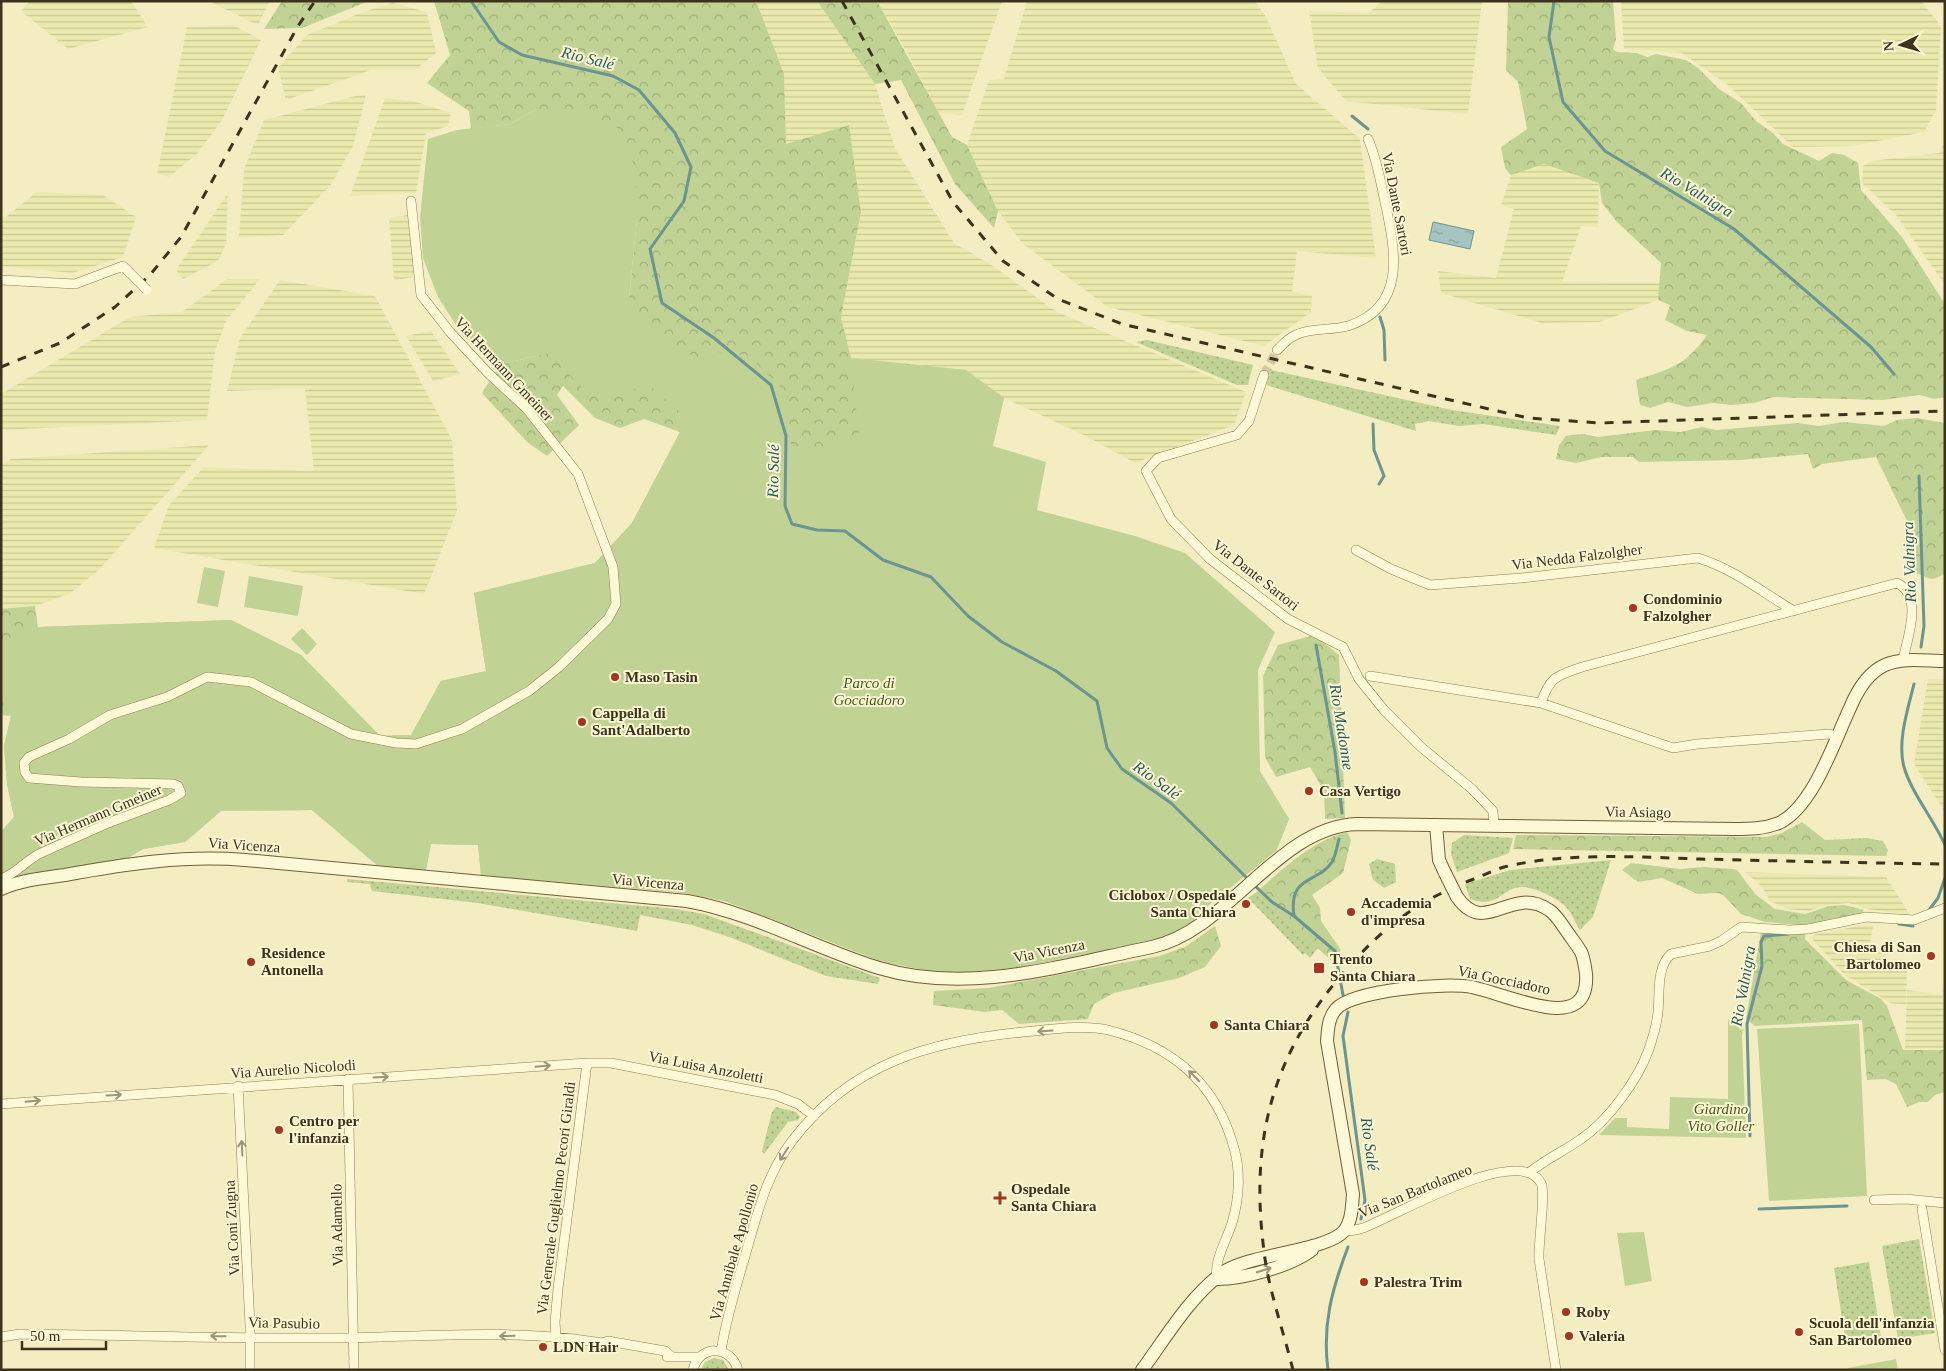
<svg xmlns="http://www.w3.org/2000/svg" width="1946" height="1371" viewBox="0 0 1946 1371" font-family="'Times New Roman',serif">
  <defs>
    <pattern id="farmland-rules" width="6" height="5" patternUnits="userSpaceOnUse" patternTransform="scale(1.25)"><rect width="6" height="5" fill="#eaeaae"/><path d="M0 2.5h6" fill="none" stroke="#cac995"/></pattern>
    <pattern id="grass-dots" width="8" height="8" patternUnits="userSpaceOnUse" patternTransform="scale(1.25)"><rect width="8" height="8" fill="#c1d394"/><path d="M2 2h.1M6 6h.1" fill="none" stroke="#9eac78" stroke-width="1.8" stroke-linecap="round"/></pattern>
    <pattern id="forest-crowns" width="20" height="18" patternUnits="userSpaceOnUse" patternTransform="scale(1.25)"><rect width="20" height="18" fill="#c1d394"/><path d="M2 6a3 3 0 1 1 6 0M12 15a3 3 0 1 1 6 0" fill="none" stroke="#9eac78"/></pattern>
    <pattern id="water-ripples" width="26" height="14" patternUnits="userSpaceOnUse" patternTransform="scale(1.25)"><rect width="26" height="14" fill="#a4c5c1"/><path d="M2 4q2-2 4 0t4 0M15 11q2-2 4 0t4 0" fill="none" stroke="#87a19c"/></pattern>
  </defs>
  <rect width="100%" height="100%" fill="#f3edc1"/>
  <path fill="url(#farmland-rules)" d="M30 1H131L148 27 68 49 21 11Z
    M209 1H270L258 25Z
    M754 1H817L875 84 895 148 954 243 990 264 1057 312 1246 392 1234 425 1135 463 1088 437 1004 398 966 370 851 359 841 317 861 212 849 126 786 145 784 74 758 6Z
    M877 1H1002L962 115 938 113 908 54Z
    M1027 1H1255L1266 17 1296 84 1360 139 1376 258 1297 251 1292 292 1312 295 1311 312 1264 346 1108 307 1023 244 998 211 967 145 989 80 1004 79Z
    M1382 1H1482L1468 114 1346 101 1318 68 1309 11 1369 13Z
    M1621 1H1921L1941 26 1936 110 1924 132 1852 146 1793 147 1728 85 1682 53 1624 49Z
    M392 3 427 12 436 53 415 70H371L286 100 278 68 307 35 363 12Z
    M233 25 261 40 222 120 197 154 169 177 157 174 187 27Z
    M366 95 353 146 330 186 283 235 239 238 244 169 264 120 355 96Z
    M385 98 413 101 451 113 448 126 426 133 416 193 350 196Z
    M1945 141V281L1943 282 1896 215 1862 183 1863 166 1871 161 1939 153Z
    M1544 164 1599 183 1598 227 1581 226 1562 282 1660 283 1658 300 1600 322 1542 323 1441 293 1438 271 1496 278 1514 209 1501 205 1511 175Z
    M37 192 103 195 136 217 123 257 72 273 1 266V221Z
    M228 193 226 244 218 261 183 279 176 270Z
    M409 215 415 277 394 280 389 218Z
    M227 279H260L226 321 215 351 207 420 1 430V394L130 317 182 312Z
    M280 280 375 296 452 440 457 511 424 594 154 548 169 505 204 467 314 471 305 388 227 391 240 338Z
    M431 331 460 374 433 381 406 336Z
    M209 445 100 569 69 594 35 606 1 609V466L11 459Z
    M1928 679H1945V812L1914 764Z
    M1745 872 1886 877 1910 915 1867 909 1849 903 1825 905 1809 911 1787 909 1770 901 1763 888Z
    M1865 925 1873 926 1869 950 1886 953 1884 966 1907 970 1906 1005 1890 1003 1845 975 1810 937 1816 934Z
    M1943 987 1945 1048 1905 1049 1907 990 1942 995Z"/>
  <path fill="url(#grass-dots)" d="M1147 340 1253 365 1248 385H1237L1136 342Z
    M1271 370 1452 410 1560 426 1556 435 1483 424 1459 426 1429 421 1415 424 1416 431 1266 385Z
    M1464 835 1513 838 1509 853 1457 872 1451 854 1452 843Z
    M1377 859 1395 864 1396 882 1384 888 1373 880 1369 864Z
    M1611 860 1593 917 1580 930C1575 923 1572 913 1566 907 1558 898 1532 886 1520 887 1501 889 1498 909 1470 899L1465 884 1510 870Z
    M347 879 676 909 704 914 880 978 878 984 826 976 732 938 692 925 640 915 637 931 478 903 372 891 370 884 347 882Z
    M1255 893 1318 948 1310 958 1305 953 1303 955 1248 898Z
    M776 1107 796 1112 800 1117 798 1120 788 1122 764 1154 762 1151 772 1112Z
    M1919 1239 1935 1333 1898 1339 1882 1246Z
    M1869 1262 1881 1337 1846 1343 1834 1268Z
    M714 1358 723 1360 729 1370H701L705 1362Z"/>
  <path fill="url(#forest-crowns)" d="M282 1H369L302 28 264 29Z
    M434 1H754L758 6 784 74 786 144 849 125 861 212 841 317 851 358 966 370 1004 398 992 446 1014 454 1025 518 1260 760V772L1289 819 1276 851 1185 904 1197 923 1152 941 1015 968 880 961 725 901 685 893 481 875 478 845 431 844 426 870 378 866 312 810 221 811 185 842 143 849 123 861 1 832 14 817 7 784 4 746 11 716 1 715V609L35 606 38 627 231 620 301 655 380 736 411 735 441 681 486 671 474 593 595 563 632 523 680 432 644 419 620 428 595 418 563 386 557 395 579 425 547 456 527 442 482 393 501 364 540 355 629 298 637 219 537 109 510 124 471 129 469 111 427 83 450 55Z
    M817 1H877L952 137 967 145 998 211 994 228 955 184 901 80 875 84Z
    M1508 1H1613L1616 39 1613 49 1617 52 1637 53 1647 57 1656 54 1686 60 1698 68 1719 89 1741 103 1756 121 1773 133 1783 144 1819 161 1832 153 1844 155 1858 163 1861 190 1902 237 1945 304V397L1934 399 1920 395 1882 400 1773 397 1754 403 1731 405 1714 403 1687 407 1668 402 1650 408 1640 405 1636 380C1671 368 1684 367 1707 335L1687 331 1665 320 1670 305 1658 300 1661 263 1617 222 1602 203 1599 183 1544 164 1511 175 1505 168 1501 147 1527 129 1518 82 1506 70Z
    M1917 418 1945 423V573C1926 587 1926 571 1907 572V521L1876 457 1822 464 1813 469 1808 454 1741 460 1639 462 1633 457H1601L1576 463 1556 459 1559 445 1566 436 1571 435 1583 434 1598 437 1655 430 1681 432 1702 427 1716 430 1798 423 1819 426 1844 422 1884 426 1897 420Z
    M1314 635 1339 655 1345 818 1325 819 1324 791 1310 767 1276 777 1265 757 1263 676 1278 645Z
    M1802 822 1825 840 1867 838 1883 841 1888 850 1886 856 1513 849 1516 835 1766 837 1782 833Z
    M1347 832 1351 840 1343 873 1312 895 1320 908 1321 921 1341 950 1331 960 1255 893C1285 868 1308 843 1347 832Z
    M1631 863 1680 869 1703 867 1733 869 1737 870 1755 894 1775 909 1805 914 1829 906 1844 905 1864 910 1861 914 1809 926 1765 922 1741 914 1723 895 1718 893 1698 894 1662 878 1638 882 1622 870Z
    M1215 926 1221 946 1205 967 1179 978 1114 993 1094 1004 1088 1019 1019 1024 1002 1010 985 1012 933 1005 934 991 988 988 1159 956 1185 947Z
    M1806 931 1805 939 1846 980 1881 999 1887 1006 1903 1050H1945V1092L1935 1095 1928 1102H1919L1907 1107 1896 1084 1886 1079 1867 1080 1862 1020 1755 1026 1746 1019 1761 932Z"/>
  <path fill="#c1d394" d="M537 109H568L618 128 634 165 637 219 629 298 655 337 698 358 710 351 749 356 783 390 792 450 828 447 859 435 851 359 966 370 1004 398 993 446 1046 462 1037 510 1135 536 1185 553 1275 632 1258 670 1260 771 1289 819 1276 851 1194 917 1197 923 1185 930 1152 941 1015 968 942 974 880 961 725 901 685 893 481 875 478 845 431 844 426 870 378 866 312 810 221 811 185 842 143 849 123 861 1 882V832L14 817 7 784 4 746 11 716 1 699V653L38 627 231 620 301 655 380 736 411 735 441 681 486 671 474 593 595 563 632 523 680 432 683 415 651 387 590 396 549 353 501 364 463 336 438 297 423 258 420 218 428 139 457 130 510 124Z
    M204 567 225 571 218 607 197 603Z
    M249 576 303 586 298 616 244 607Z
    M302 628 317 644 307 655 291 639Z
    M1728 1020 1744 1023 1742 1036 1746 1138 1599 1135 1615 1118H1627V1127L1669 1129 1670 1097 1728 1099Z
    M1859 1024 1867 1196 1769 1201 1757 1029Z
    M1644 1232 1652 1281 1625 1286 1617 1233Z
    M1896 1359 1898 1370H1848V1368Z"/>
  <path fill="url(#water-ripples)" stroke="#6a9591" d="M1433 222 1474 231 1470 249 1429 240Z"/>
  <g fill="none" stroke-linecap="round" stroke-linejoin="round">
    <path stroke="#6a9591" stroke-width="3" d="M471 1 499 42 522 55 613 76 639 90 675 133 691 167 684 201 650 249 662 303 714 338 771 385 786 436 785 506 792 524 817 530 845 531 883 560 931 577 968 616 1002 642 1056 671 1097 701 1107 748 1122 769 1171 803 1249 880
      M1554 1 1549 37 1563 102 1605 151 1734 229 1871 347 1894 374
      M1352 116 1368 129
      M1380 317 1384 330 1385 360
      M1373 424 1374 450 1384 476 1379 484
      M1919 476 1924 626 1921 647
      M1316 645 1335 752 1342 813
      M1914 684C1908 709 1897 741 1904 767 1911 792 1934 820 1945 845
      M1253 884 1272 902 1294 916 1335 951 1343 995
      M1929 910 1938 898 1945 878
      M1294 916C1288 874 1318 884 1332 862 1336 855 1337 846 1339 839
      M1899 924 1913 926
      M1348 1012 1343 1036 1365 1200 1361 1219
      M1750 1136 1747 1024 1762 966 1761 942 1764 936 1789 934
      M1759 1209 1847 1206
      M1328 1370C1322 1325 1332 1289 1348 1247"/>
    <path stroke="#cfc8a0" stroke-width="9" stroke-dasharray="9 4.5" stroke-linecap="butt" d="M1264 375 1277 350"/>
    <g stroke="#907e56" stroke-width="10">
      <path id="street" d="M1 280 75 284 123 266 128 271
        M1277 350C1282 346 1286 340 1292 337 1308 327 1330 331 1348 326 1408 307 1395 249 1385 202 1380 180 1377 159 1368 139
        M1264 375 1249 421 1237 435 1158 458 1146 471 1171 519 1210 559 1288 619 1343 647 1359 679 1384 710 1421 747 1472 789 1493 811 1494 826
        M1356 550 1391 569 1430 585 1521 578 1698 558C1734 569 1762 592 1794 611
        M1370 676 1541 703 1673 748 1697 744 1829 734 1837 736
        M1541 703C1550 676 1557 676 1582 667L1897 583C1924 596 1907 639 1903 660
        M1 879C16 874 26 860 41 853L108 823 169 800 181 793 178 786 173 784 81 782 29 778 25 772 24 763 29 757 69 739 110 715 167 697 207 677 251 682 351 734 396 743 416 744 462 729 529 691 559 667 608 619 616 604 613 567 578 474 527 409 488 373 450 332 421 295 411 201
        M348 1079 354 1370
        M238 1086 250 1325V1370
        M1 1104 587 1063H611L775 1095 798 1104 814 1116
        M1530 1172C1546 1159 1564 1151 1581 1139 1608 1121 1638 1080 1649 1049 1653 1037 1657 1024 1658 1012 1660 993 1656 968 1671 954L1710 946 1721 941 1741 927 1789 930 1808 929 1866 917 1914 920 1945 908
        M1874 1200 1906 1199 1945 1203
        M1922 1209 1945 1350
        M1344 1231C1350 1231 1357 1230 1363 1228 1394 1217 1519 1142 1541 1183 1546 1192 1538 1244 1539 1259L1556 1370
        M556 1336 555 1322 558 1289 587 1063
        M1 1337 20 1334C126 1335 232 1339 337 1338 423 1337 518 1328 602 1343L608 1341 665 1351 671 1356
        M721 1351C726 1319 736 1287 745 1256 757 1215 766 1175 792 1141 851 1063 931 1041 1023 1032 1047 1030 1084 1024 1108 1030 1172 1046 1216 1082 1234 1148 1241 1172 1239 1200 1232 1223 1228 1236 1221 1248 1218 1261 1216 1267 1217 1273 1216 1279
        M667 1357H699
        M693 1370C699 1344 731 1345 738 1370"/>
    </g>
    <g stroke="#715f39" stroke-width="14">
      <path id="secondary" d="M1436 825 1439 860 1445 873
        M1 889C21 880 44 878 65 875 125 864 184 855 245 860L687 901C754 913 814 948 879 968 969 995 1063 965 1152 947 1229 930 1277 827 1357 824L1734 829C1749 829 1764 829 1779 823 1813 807 1834 742 1850 708 1857 691 1867 673 1885 665 1903 657 1925 661 1945 661
        M1217 1279C1244 1279 1291 1266 1312 1250
        M1142 1370C1167 1336 1188 1299 1222 1273 1248 1254 1327 1251 1344 1231 1352 1221 1352 1206 1353 1194L1327 1041C1328 1030 1328 1018 1336 1009 1353 990 1447 982 1472 987 1497 993 1520 1003 1546 1007 1572 1011 1588 1003 1586 974 1585 967 1584 958 1581 952 1577 945 1572 939 1568 933 1562 925 1557 915 1549 910 1510 884 1486 938 1457 897"/>
    </g>
    <use href="#street" stroke="#fdf8d6" stroke-width="9"/>
    <use href="#secondary" stroke="#fdf8d6" stroke-width="12"/>
    <path stroke="#3d321c" stroke-width="3" stroke-dasharray="9 9" stroke-linecap="butt" d="M842 1 953 202 1003 261 1058 299 1122 324 1528 418 1601 423 1945 411
      M1 367 60 343 115 307 150 275 181 237 298 26 315 1
      M1293 1370C1284 1333 1268 1288 1264 1251 1249 1136 1274 1048 1353 962 1389 922 1424 898 1474 879 1484 875 1494 870 1504 867 1567 852 1635 857 1700 859 1782 861 1863 863 1945 864"/>
    <g stroke="#907e56" stroke-width="10" stroke-linecap="butt">
      <path id="street-bridge" d="M128 271 147 290"/>
    </g>
    <g stroke="#715f39" stroke-width="14" stroke-linecap="butt">
      <path id="secondary-bridge" d="M1445 873 1457 897"/>
    </g>
    <use href="#street-bridge" stroke="#fdf8d6" stroke-width="9"/>
    <use href="#secondary-bridge" stroke="#fdf8d6" stroke-width="12"/>
  </g>
  <defs><path id="oneway-shaft" d="M-6 0H5M1.5-3L5.5 0L1.5 3" fill="none" stroke-width="1.6" stroke-linecap="round" stroke-linejoin="round" transform="scale(1.25)"/></defs>
  <g stroke="#9d9579">
    <use href="#oneway-shaft" transform="translate(1045 1031) rotate(176)"/>
    <use href="#oneway-shaft" transform="translate(543 1066) rotate(-5)"/>
    <use href="#oneway-shaft" transform="translate(1194 1076) rotate(-135)"/>
    <use href="#oneway-shaft" transform="translate(381 1077) rotate(-3)"/>
    <use href="#oneway-shaft" transform="translate(114 1095) rotate(-3)"/>
    <use href="#oneway-shaft" transform="translate(33 1101) rotate(-5)"/>
    <use href="#oneway-shaft" transform="translate(242 1148) rotate(-93)"/>
    <use href="#oneway-shaft" transform="translate(784 1154) rotate(123)"/>
    <use href="#oneway-shaft" transform="translate(1264 1270) rotate(-17)"/>
    <use href="#oneway-shaft" transform="translate(218 1336) rotate(-179)"/>
    <use href="#oneway-shaft" transform="translate(507 1336) rotate(179)"/>
  </g>
  <g fill="#a6341e" stroke="#faf5d2" stroke-width="2">
    <circle cx="1633" cy="608" r="5"/>
    <circle cx="615" cy="677" r="5"/>
    <circle cx="582" cy="722" r="5"/>
    <circle cx="1309" cy="791" r="5"/>
    <circle cx="1246" cy="904" r="5"/>
    <circle cx="1351" cy="912" r="5"/>
    <circle cx="1931" cy="956" r="5"/>
    <circle cx="251" cy="962" r="5"/>
    <rect x="1313" y="962" width="12" height="12" rx="2.5"/>
    <circle cx="1214" cy="1025" r="5"/>
    <circle cx="279" cy="1130" r="5"/>
    <path d="M997.5 1190.5h5v5h5v5h-5v5h-5v-5h-5v-5h5z"/>
    <circle cx="1364" cy="1282" r="5"/>
    <circle cx="1566" cy="1312" r="5"/>
    <circle cx="1799" cy="1332" r="5"/>
    <circle cx="1569" cy="1336" r="5"/>
    <circle cx="543" cy="1347" r="5"/>
  </g>
  <g text-anchor="middle" dominant-baseline="central" stroke-width="4" stroke-linejoin="round" paint-order="stroke">
    <g font-size="15" fill="#3d321c" stroke="#faf5d2">
      <text transform="translate(1397 204) rotate(79)">Via Dante Sartori</text>
      <text transform="translate(504 369) rotate(47)">Via Hermann Gmeiner</text>
      <text transform="translate(1577 557) rotate(-7)">Via Nedda Falzolgher</text>
      <text transform="translate(1256 575) rotate(38)">Via Dante Sartori</text>
      <text transform="translate(1638 812) rotate(1)">Via Asiago</text>
      <text transform="translate(98 815) rotate(-23)">Via Hermann Gmeiner</text>
      <text transform="translate(244 845) rotate(4)">Via Vicenza</text>
      <text transform="translate(648 882) rotate(5)">Via Vicenza</text>
      <text transform="translate(1049 951) rotate(-11)">Via Vicenza</text>
      <text transform="translate(1504 980) rotate(12)">Via Gocciadoro</text>
      <text transform="translate(706 1067) rotate(11)">Via Luisa Anzoletti</text>
      <text transform="translate(293 1069) rotate(-4)">Via Aurelio Nicolodi</text>
      <text transform="translate(1415 1191) rotate(-22)">Via San Bartolameo</text>
      <text transform="translate(556 1198) rotate(-83)">Via Generale Guglielmo Pecori Giraldi</text>
      <text transform="translate(337 1225) rotate(-91)">Via Adamello</text>
      <text transform="translate(232 1228) rotate(-93)">Via Coni Zugna</text>
      <text transform="translate(734 1252) rotate(-74)">Via Annibale Apollonio</text>
      <text transform="translate(284 1323) rotate(1)">Via Pasubio</text>
    </g>
    <g font-size="15" font-weight="bold" fill="#3d321c" stroke="#faf5d2" text-anchor="start">
      <text x="1643" y="599">Condominio<tspan x="1643" dy="17">Falzolgher</tspan></text>
      <text x="625" y="677">Maso Tasin</text>
      <text x="592" y="713">Cappella di<tspan x="592" dy="17">Sant'Adalberto</tspan></text>
      <text x="1319" y="791">Casa Vertigo</text>
      <text x="1236" y="895" text-anchor="end">Ciclobox / Ospedale<tspan x="1236" dy="17">Santa Chiara</tspan></text>
      <text x="1361" y="903">Accademia<tspan x="1361" dy="17">d'impresa</tspan></text>
      <text x="1921" y="947" text-anchor="end">Chiesa di San<tspan x="1921" dy="17">Bartolomeo</tspan></text>
      <text x="261" y="953">Residence<tspan x="261" dy="17">Antonella</tspan></text>
      <text x="1330" y="959">Trento<tspan x="1330" dy="17">Santa Chiara</tspan></text>
      <text x="1224" y="1025">Santa Chiara</text>
      <text x="289" y="1121">Centro per<tspan x="289" dy="17">l'infanzia</tspan></text>
      <text x="1011" y="1189">Ospedale<tspan x="1011" dy="17">Santa Chiara</tspan></text>
      <text x="1374" y="1282">Palestra Trim</text>
      <text x="1576" y="1312">Roby</text>
      <text x="1809" y="1323">Scuola dell'infanzia<tspan x="1809" dy="17">San Bartolomeo</tspan></text>
      <text x="1579" y="1336">Valeria</text>
      <text x="553" y="1347">LDN Hair</text>
    </g>
    <g font-size="15" font-style="italic" fill="#435c20" stroke="#faf5d2">
      <text x="869" y="683">Parco di<tspan x="869" dy="17">Gocciadoro</tspan></text>
      <text x="1721" y="1109">Giardino<tspan x="1721" dy="17">Vito Goller</tspan></text>
    </g>
    <g font-size="16" font-style="italic" fill="#2a5a5f" stroke="#faf5d2">
      <text transform="translate(588 58) rotate(14)">Rio Salé</text>
      <text transform="translate(1697 192) rotate(31)">Rio Valnigra</text>
      <text transform="translate(773 471) rotate(-89)">Rio Salé</text>
      <text transform="translate(1909 562) rotate(-92)">Rio Valnigra</text>
      <text transform="translate(1342 727) rotate(81)">Rio Madonne</text>
      <text transform="translate(1157 780) rotate(36)">Rio Salé</text>
      <text transform="translate(1743 986) rotate(-80)">Rio Valnigra</text>
      <text transform="translate(1370 1144) rotate(82)">Rio Salé</text>
    </g>
  </g>
  <rect width="1946" height="1371" fill="none" stroke="#3d321c" stroke-width="5"/>
  <g transform="translate(1901 45) rotate(265)" stroke="#faf5d2" stroke-width="4" paint-order="stroke">
  <path d="M0-4L9 19L0 12L-9 19Z" fill="#3d321c"/>
  <text y="-8" font-size="14" font-weight="bold" text-anchor="middle" fill="#3d321c">N</text>
  </g>
  <path d="M22 1341v8h84v-8" fill="none" stroke="#3d321c" stroke-width="2.5"/>
  <text x="30" y="1341" font-size="15" fill="#3d321c" stroke="#faf5d2" stroke-width="4" paint-order="stroke">50 m</text>
</svg>
